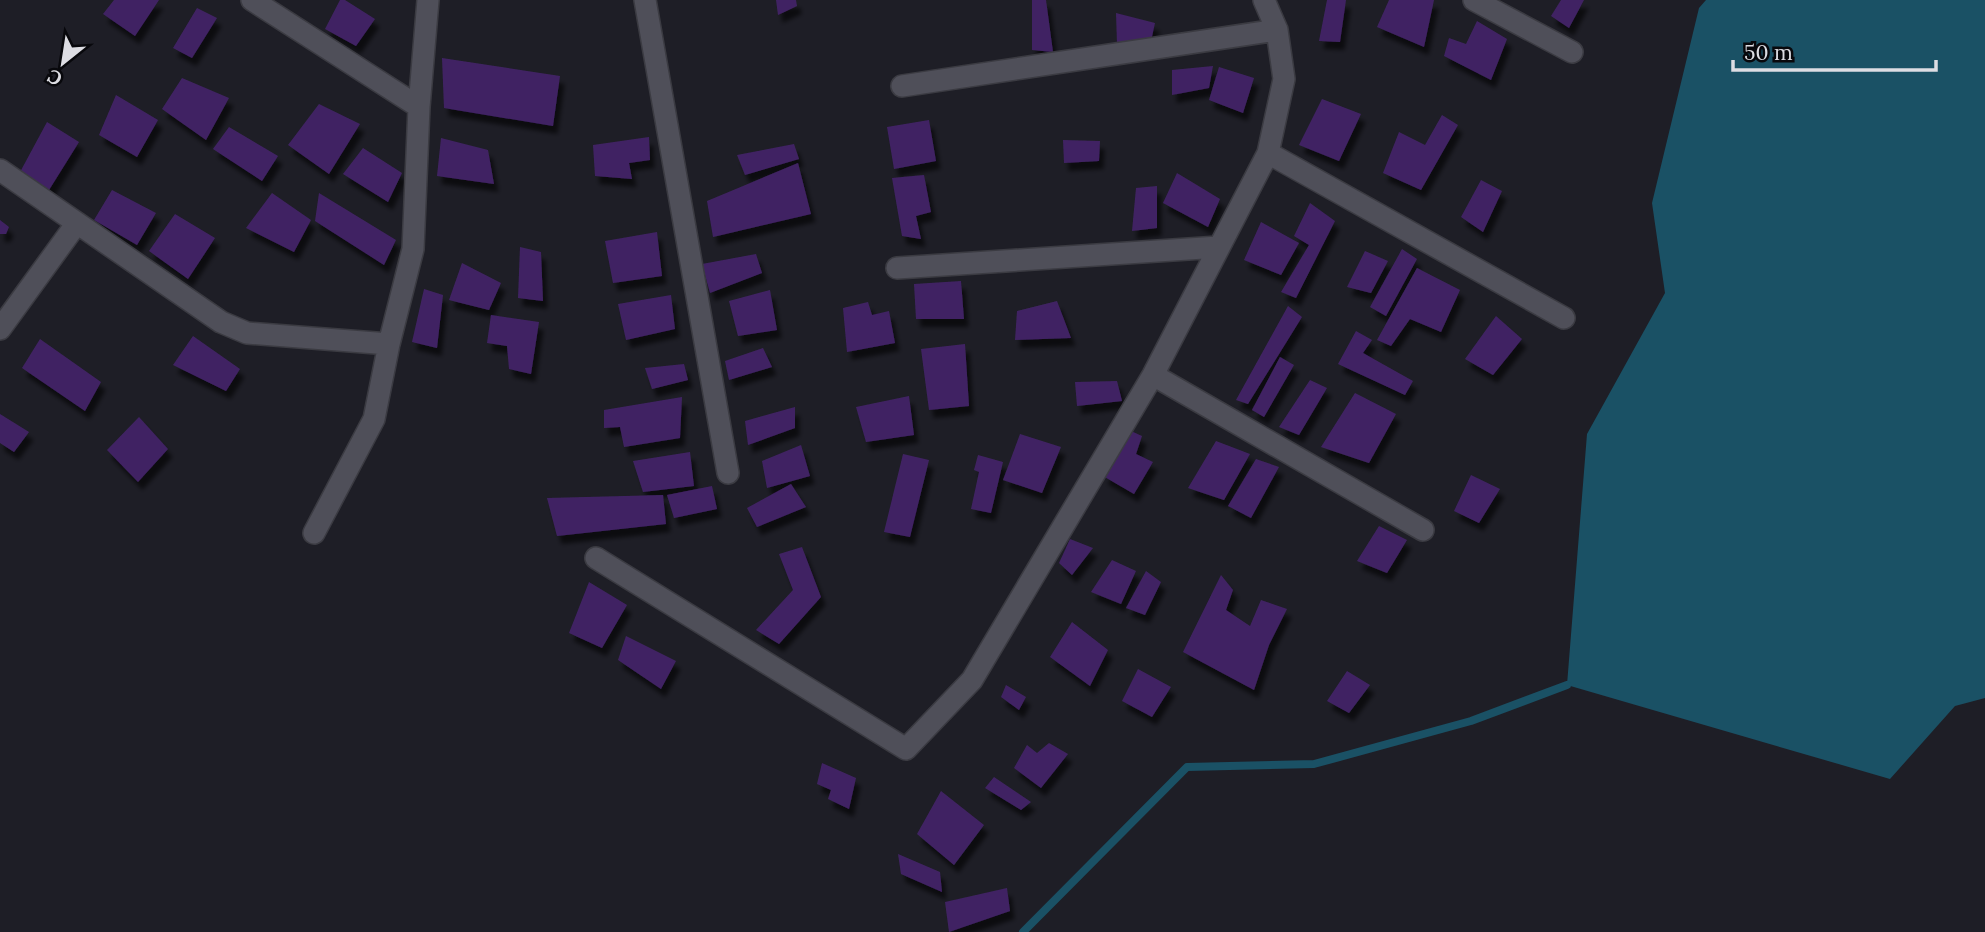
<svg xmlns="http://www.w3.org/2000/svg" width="1985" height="932" viewBox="0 0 1985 932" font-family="Lora,serif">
  <defs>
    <filter id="shadow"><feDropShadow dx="4.5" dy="8" stdDeviation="2" flood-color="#0009"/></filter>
  </defs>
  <rect width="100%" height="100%" fill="#1e1e26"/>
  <path fill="#1a5165" d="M1706 0H1985V698L1955 706 1890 779 1567 685 1587 434 1665 293 1652 203 1699 8Z"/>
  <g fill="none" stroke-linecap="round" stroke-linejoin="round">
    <path stroke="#1a5165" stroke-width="8" d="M1023 932 1187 767 1314 764 1471 721 1567 685"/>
  </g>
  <path fill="#402363" filter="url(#shadow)" d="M114 0H159L135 36 103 14Z
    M340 0H345L375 19 356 46 325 29Z
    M776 0H796L797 6 778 15Z
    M1032 0H1046L1053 52 1032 50Z
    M1327 0H1346L1340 42 1319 41Z
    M1389 0H1434L1424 47 1377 27Z
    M1561 0H1584L1569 28 1551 16Z
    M197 8 217 18 192 58 173 48Z
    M1116 13 1155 23 1151 41 1117 44Z
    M1477 21 1507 39 1491 80 1444 56 1449 38 1466 44Z
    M442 58 560 76 553 126 444 108Z
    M1213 66 1209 88 1172 95V70Z
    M1219 67 1254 78 1243 113 1209 100Z
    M182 78 229 98 206 140 162 109Z
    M116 95 158 120 137 157 99 135Z
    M1322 99 1361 114 1339 161 1299 145Z
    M319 104 360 124 329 174 288 145Z
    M1442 115 1458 125 1421 190 1383 173 1399 132 1425 145Z
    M929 120 936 161 894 169 887 127Z
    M47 122 79 142 49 190 19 174Z
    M229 127 278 156 262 181 213 149Z
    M649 137 650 160 629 163 632 179 595 176 593 145Z
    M441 138 488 150 494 184 437 176Z
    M1063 140 1100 141 1099 161 1064 163Z
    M794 144 799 159 745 175 737 155Z
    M363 148 402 173 388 202 343 174Z
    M798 163 811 214 713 237 707 201Z
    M1177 173 1220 199 1208 227 1163 203Z
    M924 175 931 212 916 216 921 239 902 236 892 178Z
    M1481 180 1502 191 1483 232 1461 217Z
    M1157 186V228L1132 231 1136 188Z
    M112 190 156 213 137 245 94 220Z
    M272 193 311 220 294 252 246 228Z
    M319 193 396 240 384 265 315 221Z
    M1310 203 1335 221 1296 298 1281 292 1309 245 1294 236Z
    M175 214 215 238 188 279 149 251Z
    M0 220 9 227 6 234H0Z
    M1261 222 1299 243 1281 275 1244 260Z
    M657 232 662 276 613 283 605 241Z
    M520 247 541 252 543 301 518 298Z
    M1402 249 1417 259 1386 316 1370 307Z
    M1365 251 1388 261 1371 293 1347 287Z
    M756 254 762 273 710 293 702 264Z
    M462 263 501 283 489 310 449 300Z
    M1417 268 1460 290 1441 332 1410 319 1391 346 1377 340Z
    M961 281 964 319H916L914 284Z
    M424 289 443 295 437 348 412 342Z
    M770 290 777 330 738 336 729 301Z
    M671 295 675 329 626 340 618 304Z
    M1057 301 1071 338 1015 340 1017 311Z
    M868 302 872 315 889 311 895 343 847 352 843 308Z
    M1288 306 1302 317 1248 404 1236 400Z
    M491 315 539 322 531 374 509 369 507 346 487 343Z
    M1496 316 1522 339 1493 375 1465 359Z
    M1356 331 1372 340 1363 353 1413 381 1405 395 1338 364Z
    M193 336 240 369 226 391 173 365Z
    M40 339 101 382 85 411 22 368Z
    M965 344 969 406 929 410 921 349Z
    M763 348 772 367 729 380 725 361Z
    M1280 357 1294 365 1264 417 1252 410Z
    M684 364 688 380 652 389 645 368Z
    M1310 380 1327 388 1299 435 1279 427Z
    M1117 381 1122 401 1077 406 1075 382Z
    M1355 393 1396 414 1369 463 1321 447Z
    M909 396 914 435 866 442 856 407Z
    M682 397 680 438 624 447 620 427 604 428V410Z
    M795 407V428L748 445 745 421Z
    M0 414 29 432 14 452 0 443Z
    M139 417 168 449 138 482 107 450Z
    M1131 431 1142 436 1136 454 1153 462 1134 494 1103 476Z
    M1020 434 1061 447 1042 493 1003 480Z
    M1216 441 1250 454 1224 500 1188 488Z
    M801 445 810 476 767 488 762 461Z
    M690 452 694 486 643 492 633 461Z
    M903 454 929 460 910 537 884 532Z
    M978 455 1003 462 991 513 971 509 979 472 974 470Z
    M1256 459 1279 467 1251 518 1228 506Z
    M1471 475 1500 489 1479 523 1454 511Z
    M791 484 806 507 757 527 747 508Z
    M712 486 717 509 674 518 667 495Z
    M663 495 666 524 557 536 547 498Z
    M1379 526 1407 540 1387 573 1357 561Z
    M1070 539 1093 548 1072 575 1059 563Z
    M802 547 821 597 779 644 756 630 793 590 779 554Z
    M1112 560 1136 571 1121 604 1091 592Z
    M1146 571 1161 582 1145 615 1126 608Z
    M1221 575 1233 590 1226 610 1250 626 1261 600 1287 609 1269 645 1254 690 1183 652Z
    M589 582 627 605 602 648 569 633Z
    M1072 622 1108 650 1090 686 1050 657Z
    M626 636 676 661 661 689 618 660Z
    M1138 669 1171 687 1152 717 1122 701Z
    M1347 671 1370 685 1349 713 1327 701Z
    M1006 685 1026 697 1019 710 1001 697Z
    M1049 743 1068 754 1041 788 1014 768 1027 745 1037 753Z
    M822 763 856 778 849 809 828 799 831 790 817 784Z
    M994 777 1031 802 1021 810 985 788Z
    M941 791 984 825 954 865 917 834Z
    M898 854 940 872 942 892 901 874Z
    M1007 888 1010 911 949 932 945 902Z"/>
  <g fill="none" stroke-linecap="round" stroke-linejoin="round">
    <g stroke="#3b3b42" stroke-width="24">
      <path id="minor" d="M252 0 419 107
        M645 0 728 473
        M1474 0 1572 52
        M902 86 1277 30
        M1268 153 1564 318
        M0 170 221 322 247 333 389 344
        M897 268 1219 247
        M0 329 77 223
        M1153 375 1423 530
        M314 533 374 419 389 344 413 249 419 107 428 0
        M596 558 906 749 972 680 1153 375 1268 153 1284 79 1277 30 1264 0"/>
    </g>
    <use href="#minor" stroke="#4f4f59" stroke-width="21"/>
  </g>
  <g transform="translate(63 63) rotate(210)" stroke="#08080c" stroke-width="5" paint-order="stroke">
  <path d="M0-5L12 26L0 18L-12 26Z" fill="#dddde3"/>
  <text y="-10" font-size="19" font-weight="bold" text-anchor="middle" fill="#dddde3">С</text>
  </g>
  <path d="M1733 60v10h203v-10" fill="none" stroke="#dddde3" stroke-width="3.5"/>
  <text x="1744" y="60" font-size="21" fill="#dddde3" stroke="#08080c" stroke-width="5" paint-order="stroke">50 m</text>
</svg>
